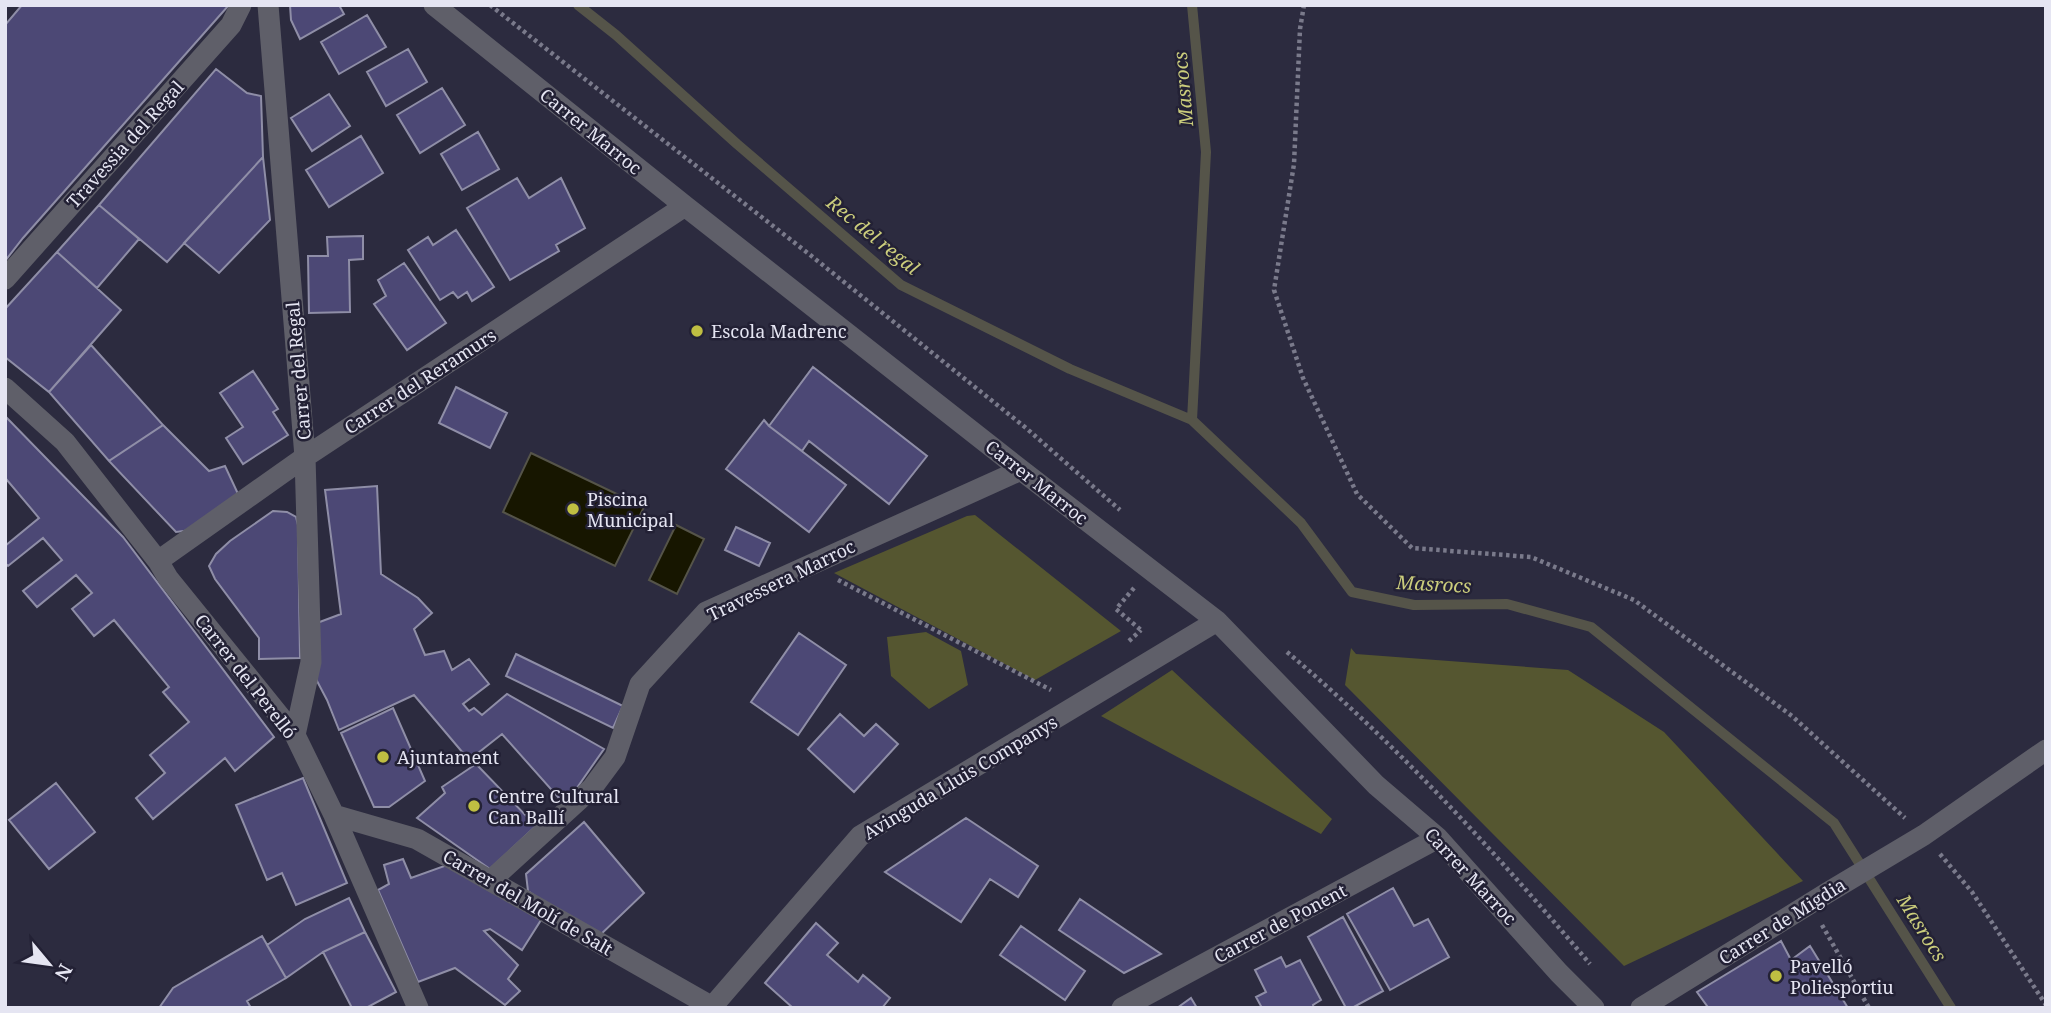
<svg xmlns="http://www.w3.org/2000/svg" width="2051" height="1013" viewBox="0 0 2051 1013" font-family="'Noto Serif',serif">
  <rect width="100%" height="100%" fill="#2c2b3f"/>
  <path fill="#555630" d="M975 515 1121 631 1035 680 834 573 967 516Z
    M926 632 961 651 968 685 929 709 891 676 887 637Z
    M1351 648 1356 654 1568 670 1664 732 1803 881 1624 966 1345 685Z
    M1172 670 1332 819 1321 834 1101 716Z"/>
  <path fill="#171600" stroke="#555449" stroke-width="2" d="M531 453 644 507 615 566 503 512Z
    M676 525 704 539 677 594 649 580Z"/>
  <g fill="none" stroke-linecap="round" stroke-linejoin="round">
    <path stroke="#555449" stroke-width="10" d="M578 5 616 35 737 144 901 285 1070 369 1192 420
      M1192 5 1206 152 1192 420 1301 523 1352 592 1414 605 1507 604 1591 627 1834 823 1951 1008"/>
  </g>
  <path fill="#4c4875" stroke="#8f8ea7" stroke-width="2" d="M22 5H229L23 238 5 261V25Z
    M290 5H339L344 14 300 39 291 20Z
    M367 15 386 47 339 74 321 42Z
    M408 49 427 82 386 106 367 72Z
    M216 69 247 93 261 96 263 157 167 262 99 205Z
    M442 88 465 125 420 153 397 115Z
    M329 94 350 126 312 151 291 118Z
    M478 132 499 169 462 190 441 154Z
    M361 136 383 173 329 207 306 170Z
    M263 157 270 220 219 273 184 243Z
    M517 178 529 198 561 178 585 228 556 245 559 251 510 280 467 208Z
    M99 205 139 239 97 288 57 252Z
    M456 230 494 287 472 301 467 292 458 298 453 292 440 300 408 250 428 237 433 245Z
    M363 236V259L349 260 350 312 309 313 308 256H328L327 237Z
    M57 252 121 310 49 392 5 357V309Z
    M404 263 446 323 407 350 374 304 386 296 378 280Z
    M91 345 163 425 109 461 49 392Z
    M813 367 927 456 889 504 809 441 802 451 769 426Z
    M253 371 278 409 273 412 288 435 243 464 226 438 243 427 220 393Z
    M456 387 507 413 490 448 439 423Z
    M5 416 123 537 274 737 235 771 225 758 153 819 136 798 165 773 150 755 189 722 163 692 169 687 114 620 94 636 72 609 92 593 76 575 37 607 23 591 62 560 43 538 8 566 5 563V546L39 518 7 480 5 482Z
    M764 420 769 426 846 485 809 532 726 469Z
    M163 425 209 471 225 466 239 496 191 530 176 532 109 461Z
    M377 486 381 574 418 598 432 613 414 629 425 655 444 651 452 670 469 659 489 684 463 704 469 711 474 708 482 715 507 694 604 749 565 805 502 734 469 760 414 695 339 730 327 700 317 681V623L341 614 325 490Z
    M273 511 287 512 296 517 298 525 300 658 259 659V638L215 579 209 566 216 554 230 541Z
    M736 527 770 543 759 566 725 550Z
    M799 633 846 665 798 735 751 702Z
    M516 654 623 706 613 728 506 676Z
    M393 708 425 781 389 807H374L341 733Z
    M840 714 864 736 876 724 898 744 854 792 808 749Z
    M476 764 536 826 490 869 417 818 445 793 442 787Z
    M303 778 347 883 296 905 282 873 267 880 236 805Z
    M56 783 95 832 49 869 9 820Z
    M966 818 1038 866 1018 897 990 879 961 922 885 872Z
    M584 822 644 893 596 939 528 891 526 874Z
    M403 859 411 878 447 865 541 920 522 950 490 929 484 931 518 965 508 979 520 991 505 1005 455 968 418 982 378 890 389 884 384 865Z
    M1393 888 1414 926 1428 919 1449 957 1390 990 1347 914Z
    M349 898 365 932 323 952 286 978 267 945 305 919Z
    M1080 899 1161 954 1124 973 1059 930Z
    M1343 917 1383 991 1352 1008H1346L1308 937Z
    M816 923 838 943 827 955 858 982 863 975 890 998 882 1008H793L765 983Z
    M1021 926 1085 971 1065 1000 1000 955Z
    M365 932 396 992 366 1008H352L323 952Z
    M262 936 286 978 247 1001 251 1008H159L173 988Z
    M1781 941 1791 960 1810 946 1848 1008H1705L1707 1006 1697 992Z
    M1281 957 1286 967 1300 960 1321 1000 1313 1005 1314 1008H1262L1256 997 1266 992 1255 970Z
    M1191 998 1197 1008H1177Z"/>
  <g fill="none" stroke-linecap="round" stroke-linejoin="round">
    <path stroke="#7a7a8b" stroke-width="4.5" stroke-dasharray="3.5 3.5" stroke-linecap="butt" d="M490 5 809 254 1026 428 1120 510
      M1304 5 1300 29 1294 164 1274 290 1303 378 1357 494 1412 548 1531 557 1634 600 1792 716 1905 818
      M838 580 1051 690
      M1134 588 1116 609 1142 631
      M1129 641 1141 630
      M1287 652C1398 745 1496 853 1590 964
      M1940 854 1972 892 2046 1005
      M1822 925 1869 1008"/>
    <path stroke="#5f5f69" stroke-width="21" d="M268 5 305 457 311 662 295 735
      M434 5 685 206 1021 470 1217 621 1376 785 1438 838 1559 973 1594 1008
      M5 279 231 25 241 5
      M5 388 65 442 158 561 168 578 295 735 334 815 418 1008
      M158 561 305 457 685 206
      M334 815 417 839 714 1008
      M491 880 592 788 615 757 640 684 706 612 1021 470
      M711 1008 860 836 1217 621
      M1122 1008 1438 838
      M1641 1008 1827 893 1924 835 2046 750"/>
  </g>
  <g fill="#bfbe42" stroke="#232135" stroke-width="2.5">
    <circle cx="697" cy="331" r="7"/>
    <circle cx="573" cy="509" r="7"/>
    <circle cx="383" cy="757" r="7"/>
    <circle cx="474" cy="806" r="7"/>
    <circle cx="1776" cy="976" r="7"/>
  </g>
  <g text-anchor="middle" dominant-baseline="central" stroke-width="5" stroke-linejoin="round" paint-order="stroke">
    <g font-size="18" fill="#e5e5f2" stroke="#232135">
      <text transform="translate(591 131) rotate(39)">Carrer Marroc</text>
      <text transform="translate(125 144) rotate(-48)">Travessia del Regal</text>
      <text transform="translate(298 371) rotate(-95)">Carrer del Regal</text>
      <text transform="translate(420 381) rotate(-33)">Carrer del Reramurs</text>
      <text transform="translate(1037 482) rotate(38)">Carrer Marroc</text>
      <text transform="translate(781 580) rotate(-26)">Travessera Marroc</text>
      <text transform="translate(246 676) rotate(52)">Carrer del Perelló</text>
      <text transform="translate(960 777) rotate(-31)">Avinguda Lluis Companys</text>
      <text transform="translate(1471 876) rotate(47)">Carrer Marroc</text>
      <text transform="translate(528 902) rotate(30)">Carrer del Molí de Salt</text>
      <text transform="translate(1782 921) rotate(-32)">Carrer de Migdia</text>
      <text transform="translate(1280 923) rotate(-28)">Carrer de Ponent</text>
    </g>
    <g font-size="18" fill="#e5e5f2" stroke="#232135" text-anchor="start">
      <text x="711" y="331">Escola Madrenc</text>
      <text x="587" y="499">Piscina<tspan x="587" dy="21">Municipal</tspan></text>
      <text x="397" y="757">Ajuntament</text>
      <text x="488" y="796">Centre Cultural<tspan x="488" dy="21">Can Ballí</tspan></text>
      <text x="1790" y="966">Pavelló<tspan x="1790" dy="21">Poliesportiu</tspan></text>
    </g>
    <g font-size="19" font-style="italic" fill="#cbcd7c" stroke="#232135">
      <text transform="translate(1183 89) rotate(-95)">Masrocs</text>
      <text transform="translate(873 235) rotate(39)">Rec del regal</text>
      <text transform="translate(1434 584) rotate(3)">Masrocs</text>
      <text transform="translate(1922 928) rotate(58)">Masrocs</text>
    </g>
  </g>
  <rect width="2051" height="1013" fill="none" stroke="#e5e5f2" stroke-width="14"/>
  <g transform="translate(49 964) rotate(119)" stroke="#232135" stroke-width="5" paint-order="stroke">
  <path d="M0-5L12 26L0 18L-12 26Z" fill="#e5e5f2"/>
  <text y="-10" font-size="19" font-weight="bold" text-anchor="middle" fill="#e5e5f2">N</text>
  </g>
</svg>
